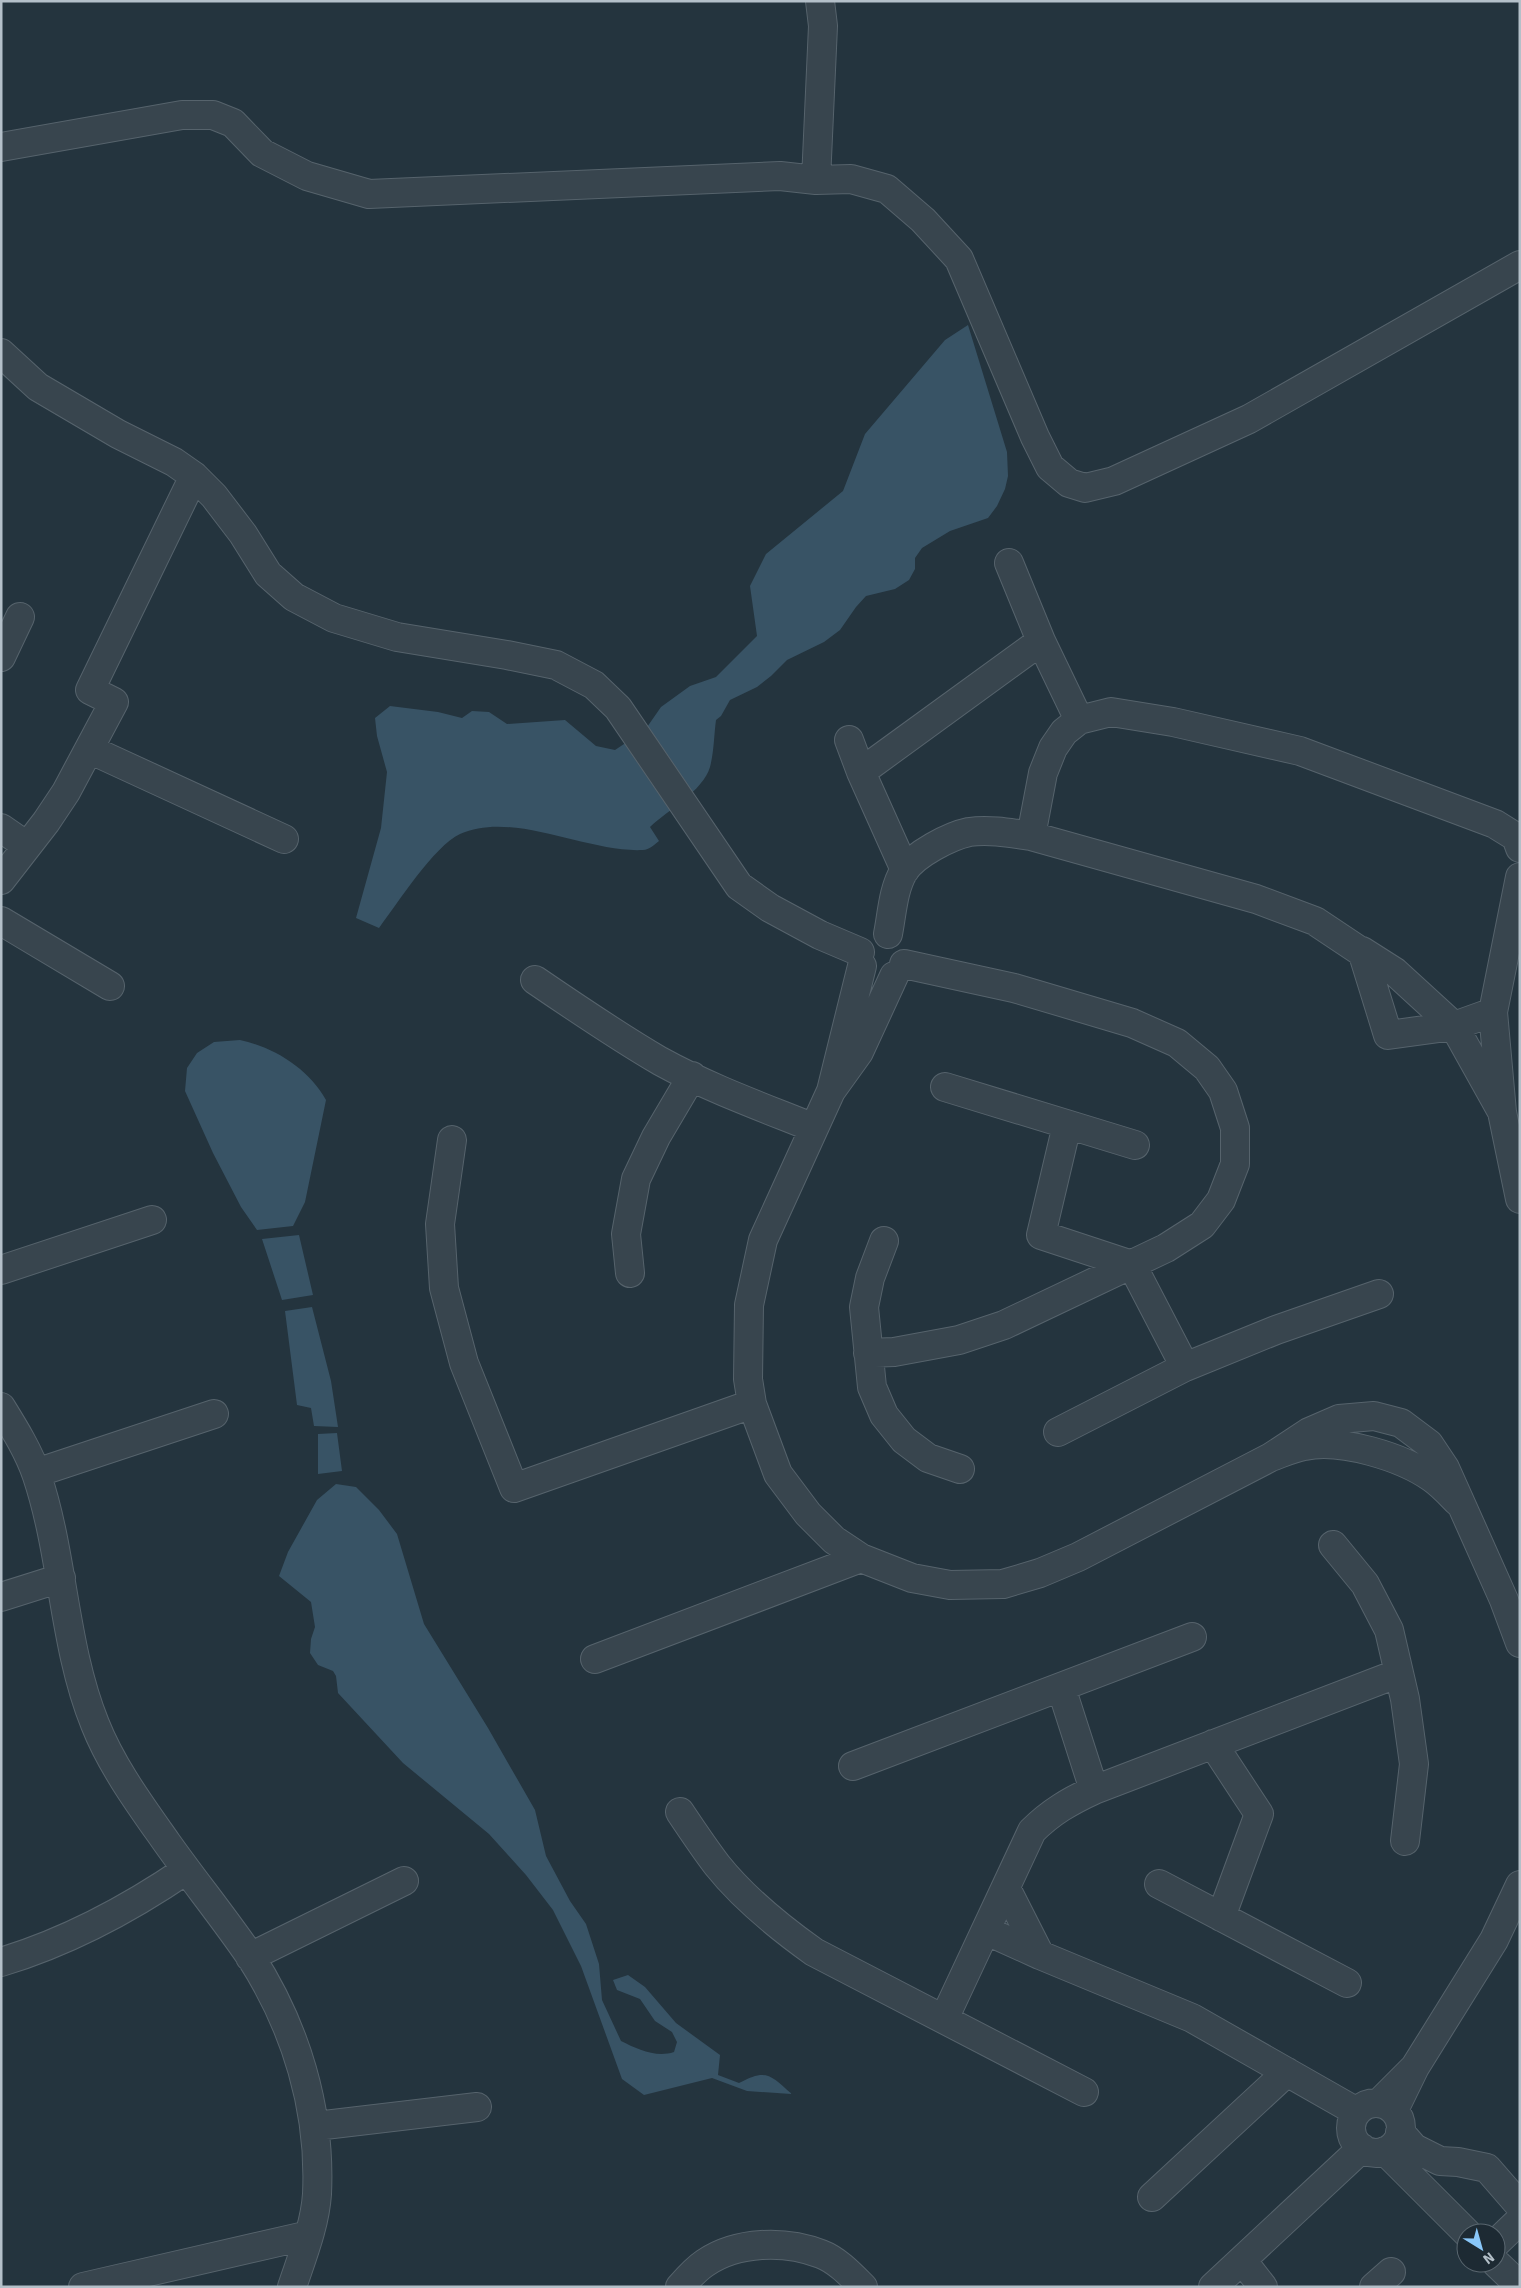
<svg xmlns="http://www.w3.org/2000/svg" width="1521" height="2288" viewBox="0 0 1521 2288" font-family="Signika,sans-serif">
  <rect width="100%" height="100%" fill="#24343e"/>
  <path fill="#385365" d="M968 325 1007 452 1008 476 1005 489 997 506 988 518 950 531 922 548 915 558V569L909 580 895 589 866 596 856 607 840 630 824 642 787 660 771 676 757 687 730 700 721 716 716 720C714 735 714 752 710 767 703 791 668 810 650 827L659 841C655 844 649 850 643 850 587 853 513 810 460 834 434 846 397 904 379 928L356 918 381 828 387 772 377 736 375 718 390 706 438 712 462 718 472 711 489 712 507 724 565 720 596 746 615 750 645 730 661 707 690 686 716 677 757 636 750 586 766 554 843 491 865 434 945 340Z
    M240 1040C274 1047 309 1069 326 1100L305 1202 293 1226 257 1230 241 1207 213 1153 185 1091 187 1068 197 1053 214 1042Z
    M299 1235 313 1295 282 1300 262 1239Z
    M312 1307 331 1381 338 1427 314 1426 311 1408 297 1405 285 1311Z
    M337 1433 342 1471 318 1474V1434Z
    M336 1484 356 1487 379 1510 397 1534 424 1624 488 1728 535 1810 546 1856 570 1901 586 1924 599 1964 602 2000 621 2041C637 2049 656 2058 674 2052L677 2042 672 2032 655 2021 640 1999 617 1990 613 1980 628 1975 645 1987 676 2023 720 2055 718 2075 739 2083C767 2068 770 2075 792 2094L747 2091 712 2078 644 2095 622 2079 581 1966 553 1910 526 1875 489 1834 403 1763 338 1693 336 1676 333 1671 318 1665 310 1653 311 1639 315 1627 311 1602 279 1576 288 1552 317 1500Z"/>
  <g fill="none" stroke-linecap="round" stroke-linejoin="round">
    <g stroke="#56636c" stroke-width="30">
      <path id="minor" d="M1 147 182 115H213L233 123 262 153 307 176 369 194 780 176 816 180 851 179 887 189 923 220 959 259 1035 437 1050 467 1069 483 1085 488 1114 481 1249 419 1520 265
        M816 180 823 26 820 1
        M1 353 38 387 118 434 174 462 194 476 214 496 243 534 268 574 294 597 334 618 397 637 507 655 556 665 594 685 618 708 739 886 770 908 820 935 860 952
        M1009 563 1041 641 1079 720
        M1 657 20 617
        M849 740 861 772 905 870
        M91 750 284 839
        M861 772 1041 641
        M1 828 27 846
        M1031 836 1043 773 1053 748 1064 732 1079 720 1111 712 1173 722 1300 751 1495 824 1516 837 1520 848
        M1 880 46 822 66 792 114 702 90 690 194 476
        M1 921 110 986
        M888 934C892 914 893 889 904 871 915 854 950 836 969 832 989 829 1011 833 1031 836L1256 899 1315 921 1363 953
        M862 966 831 1091 859 1052 894 976
        M535 980C576 1008 617 1036 660 1061 709 1088 762 1107 814 1128
        M1493 1012 1520 877
        M1454 1026 1395 972 1362 951 1388 1035 1454 1026 1493 1012 1502 1112 1454 1026
        M945 1087 1135 1145
        M831 1091 763 1240 749 1305 748 1379 752 1404 778 1474 808 1514 834 1540 861 1558 912 1578 950 1585 1003 1584 1040 1573 1078 1557 1271 1457
        M1502 1112 1520 1199
        M1067 1125 1041 1235 1132 1265 1185 1367
        M452 1140 440 1224 444 1288 464 1363 514 1488 752 1404
        M884 1241 870 1278 864 1307 872 1387 884 1415 904 1440 928 1458 960 1469
        M1 1270 152 1220
        M630 1273 626 1234 636 1179 656 1137 692 1076
        M868 1353 894 1352 959 1340 1004 1325 1166 1248 1202 1225 1221 1200 1235 1164V1128L1223 1091 1207 1068 1177 1043 1132 1023 1014 988 904 964
        M1 1407C14 1428 29 1452 37 1476 64 1557 63 1645 95 1724 112 1767 141 1806 167 1843 194 1881 224 1918 250 1956 296 2027 321 2110 317 2194 315 2225 302 2257 292 2287
        M1058 1432 1185 1367 1276 1330 1379 1294
        M36 1473 214 1414
        M1458 1502C1450 1494 1442 1485 1432 1478 1402 1457 1341 1438 1304 1446 1293 1448 1282 1453 1271 1457L1309 1432 1339 1419 1374 1416 1401 1423 1429 1444 1445 1468 1504 1600 1520 1643
        M1333 1545 1365 1584 1389 1630 1405 1699 1414 1764 1405 1841
        M1 1597 61 1578
        M595 1659 861 1558
        M1061 1687 1094 1790
        M1213 1744 1259 1814 1221 1917
        M853 1766 1192 1637
        M680 1812C692 1830 704 1848 717 1865 744 1899 779 1927 814 1952L1084 2092
        M1159 1884 1347 1983
        M987 1931 1040 1955 1006 1888
        M1040 1955 1192 2018 1357 2112
        M250 1957 404 1881
        M1 1962C67 1942 129 1909 186 1870
        M944 2019 1032 1831C1051 1812 1070 1801 1094 1790L1399 1673
        M1415 2067 1494 1940 1520 1885
        M1379 2103 1415 2067 1394 2110
        M1351 2128a25 25 0 1 1 50 0a25 25 0 1 1-50 0Z
        M316 2126 477 2107
        M1400 2132 1414 2148 1440 2161 1458 2162 1487 2168 1520 2206
        M1385 2151 1467 2233
        M1152 2197 1287 2072
        M1496 2243 1520 2220
        M1242 2260 1263 2287
        M1496 2263 1520 2286
        M83 2287 309 2235
        M680 2287C687 2279 696 2269 705 2263 737 2241 785 2240 821 2254 837 2260 851 2275 863 2287
        M1213 2287 1362 2148
        M1374 2287 1391 2272"/>
    </g>
    <use href="#minor" stroke="#38454e" stroke-width="28"/>
  </g>
  <rect width="1521" height="2288" fill="none" stroke="#b4c0c9" stroke-width="5"/>
  <g transform="translate(1481 2248) rotate(143)"><circle r="24" fill="#1d2a33" stroke="#59666f"/>
  <path d="M0-4L9 19L0 12L-9 19Z" fill="#89c7f9"/>
  <text y="-8" font-size="14" font-weight="bold" text-anchor="middle" fill="#b4c0c9">N</text>
  </g>
</svg>
